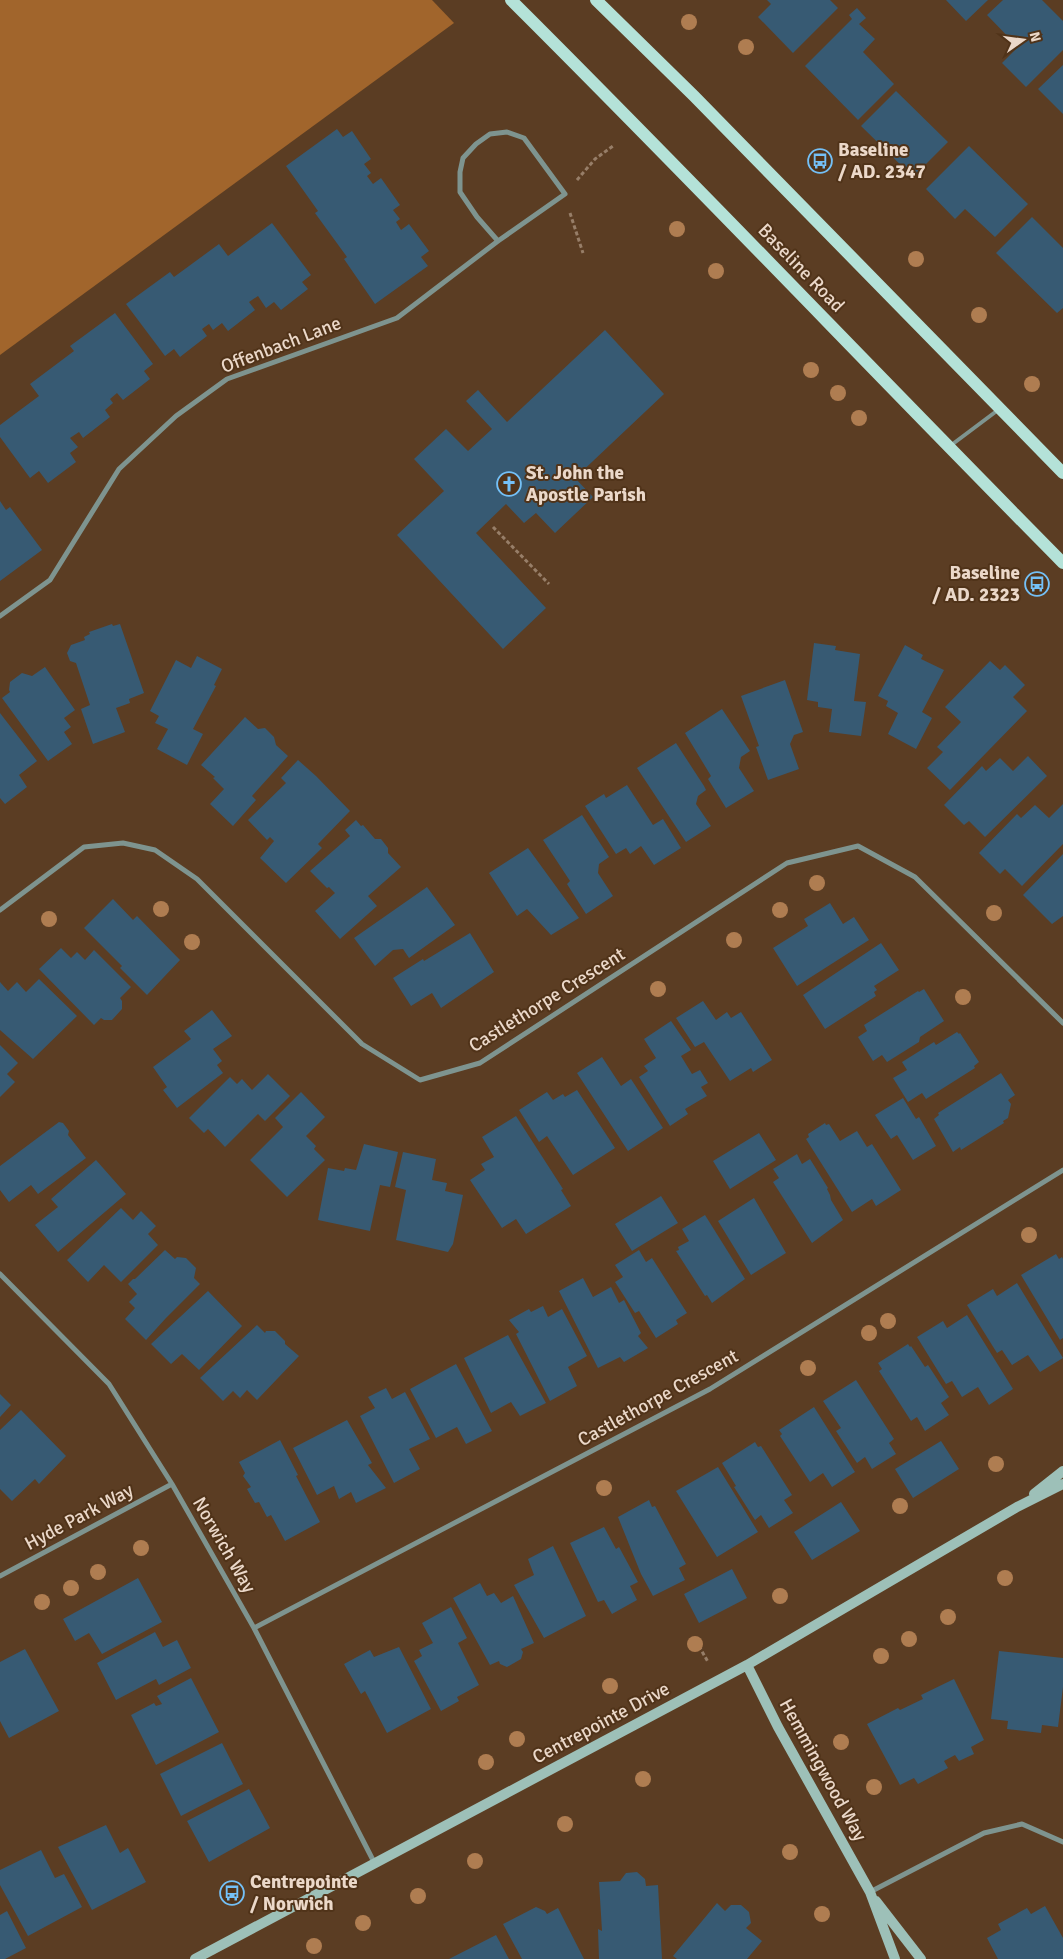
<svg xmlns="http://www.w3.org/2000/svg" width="1063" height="1959" viewBox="0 0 1063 1959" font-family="Signika,sans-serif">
  <rect width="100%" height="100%" fill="#5b3d23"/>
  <path fill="#a1652c" d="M0 0H432L454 23 0 355Z"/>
  <path fill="#375a73" d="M767 0H830L838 8 793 53 758 17 771 4Z
    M946 0H988L966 21Z
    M1003 0H1042L1063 21V50L1026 87 1002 63 1018 47 987 15Z
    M857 8 866 18 859 24 875 39 863 52 894 84 858 120 805 66 852 19 849 15Z
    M1063 65V114L1038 89Z
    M896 91 948 142 913 177 861 126Z
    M337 129 343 137 352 131 371 159 364 164 371 173 367 176 373 184 381 178 400 205 393 210 400 219 396 222 401 230 409 224 429 251 421 257 428 266 375 304 344 259 347 257 315 213 318 211 286 166Z
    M969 146 1028 204 995 237 965 209 955 219 926 189Z
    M1032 217 1063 248V308L1057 313 996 253Z
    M272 223 311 275 302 282 308 289 281 310 274 302 266 308 258 296 249 302 255 310 228 331 222 323 213 330 209 324 202 329 207 336 180 357 174 349 165 356 126 304 170 272 174 277 219 244 228 256Z
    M115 313 153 364 144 371 150 379 123 400 117 393 110 399 113 403 105 410 110 417 83 438 79 432 70 438 78 447 70 453 76 462 48 483 39 471 30 478 0 437V425L39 396 30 384 74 351 70 346Z
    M605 330 664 394 575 478 593 497 555 533 536 513 524 523 506 504 476 533 546 608 503 649 397 535 444 491 414 459 446 429 468 451 492 429 466 401 478 390 507 422Z
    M0 501 6 510 10 507 42 550 0 581Z
    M112 624 113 626 120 624 144 693 129 699 130 703 116 708 125 732 93 744 81 709 90 705 76 663 70 661 67 653 71 645 85 640 84 637 90 634 89 632Z
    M814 643 836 646 835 650 860 654 854 701 866 702 861 736 829 732 832 709 818 707V702L807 700Z
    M905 645 923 655 921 659 944 670 922 712 932 718 916 749 888 734 898 713 886 706 888 701 878 696Z
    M197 656 222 669 214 685 216 686 193 729 203 734 187 765 157 749 168 729 155 723 159 716 150 711 176 660 191 668Z
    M990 661 1000 670 1005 665 1025 685 1013 697 1027 711 950 790 927 768 943 752 937 747 961 722 945 707Z
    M45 667 75 710 64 718 71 727 64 732 72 744 48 761 2 698 10 692 9 690 10 682 22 673 32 676Z
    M785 680 803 732 794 735 790 744 799 769 768 780 756 747 759 746 741 696Z
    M722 709 750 751 741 757 739 768 754 791 726 808 708 779 711 776 685 733Z
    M0 713 37 761 19 775 27 787 5 804 0 798Z
    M245 717 258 729 265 728 274 737 276 745 288 756 252 796 256 800 233 826 210 804 224 789 213 778 215 777 201 765Z
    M676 743 704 786 706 790 698 796 696 804 711 826 686 842 637 768Z
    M1028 756 1047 776 985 837 969 821 964 825 944 805 982 766 986 771 1000 758 1013 771Z
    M298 760 316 776 350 811 318 844 322 848 286 883 260 858 274 841 270 837 267 840 248 820 286 783 281 778Z
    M627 785 653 825 663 819 681 848 654 865 641 846 630 854 626 848 616 854 585 806 604 794 606 798Z
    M1063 804V844L1022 886 1005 869 1000 874 979 853 1017 814 1021 818 1035 805 1049 818Z
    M582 815 609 857 599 864 598 873 613 896 586 914 567 884 570 881 543 840Z
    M356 820 361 826 363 825 375 839H381L388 848V853L401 867 368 896 377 906 340 939 315 911 335 893 329 887 327 888 310 871 350 836 345 830Z
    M528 848 579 918 551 935 527 909 517 916 489 873Z
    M1063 854V916L1052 924 1023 895Z
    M427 887 455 925 409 958 403 949 393 950 375 966 354 938Z
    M113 899 133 920 137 916 180 960 147 995 120 968 122 966 84 928Z
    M830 903 843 924 854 917 869 940 797 986 773 948 808 926 804 919Z
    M470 933 494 972 441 1008 432 993 411 1006 393 978 423 959 424 961Z
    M881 943 899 970 874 986 877 990 874 992 876 996 825 1029 803 995Z
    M61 948 71 958 77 952 85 960 94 950 131 987 120 998 122 1001V1009L112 1020H104L101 1018 94 1025 39 969Z
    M39 979 77 1016 33 1059 0 1030V982L8 991 17 982 26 992Z
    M924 989 944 1021 920 1037 919 1042 887 1062 882 1055 873 1061 858 1037 867 1031 864 1025 918 991 919 992Z
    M703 1001 716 1020 727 1012 731 1018 741 1012 772 1060 753 1072 751 1068 730 1081 704 1042 695 1047 676 1018Z
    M212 1010 232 1036 213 1049 222 1061 217 1065 223 1073 177 1108 163 1090 167 1087 153 1067 191 1039 184 1031Z
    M671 1021 691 1050 681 1056 692 1074 700 1070 708 1083 701 1087 707 1096 685 1109 688 1114 670 1126 639 1077 648 1071 644 1066 656 1058 644 1039Z
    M957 1032 959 1034 960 1033 979 1062 974 1066 975 1068 926 1099 922 1093 908 1102 893 1078 907 1070 902 1062 934 1042 936 1045Z
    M0 1045 18 1063 7 1074 15 1082 0 1097Z
    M602 1057 621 1086 631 1079 663 1128 628 1151 577 1073Z
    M1001 1073 1015 1095 1008 1100 1011 1104 1008 1118 1003 1121 1004 1123 961 1150 960 1147 953 1152 934 1119 939 1115 938 1113Z
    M268 1074 290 1096 265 1121 258 1114 225 1147 208 1129 204 1133 189 1118 230 1077 237 1084 242 1079 252 1090Z
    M577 1090 615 1148 573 1175 547 1136 539 1142 519 1110 547 1092 553 1100 563 1094 565 1097Z
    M301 1092 325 1117 306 1136 316 1146 314 1149 325 1160 287 1197 250 1160 283 1127 275 1118Z
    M903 1098 916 1119 919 1117 936 1146 913 1160 897 1135 891 1139 875 1115Z
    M516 1116 563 1189 561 1190 571 1206 526 1234 516 1219 502 1228 470 1180 485 1170 481 1164 494 1157 482 1137Z
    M59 1122 63 1123 69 1131 68 1135 86 1158 38 1194 31 1185 9 1202 0 1190V1166Z
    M825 1123 826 1125 829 1124 840 1141 857 1131 867 1147 872 1144 901 1190 876 1206 872 1199 852 1212 806 1139 809 1137 808 1134Z
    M759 1133 776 1160 730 1189 713 1161Z
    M364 1144 398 1152 390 1187 380 1185 370 1231 318 1220 328 1168 344 1171 345 1168 356 1170Z
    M403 1152 436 1159 432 1180 447 1183 445 1191 463 1195 453 1244 448 1252 396 1240 406 1190 395 1187Z
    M797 1154 802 1164 810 1159 828 1188 827 1189 830 1195 831 1200 843 1220 812 1243 773 1182 779 1178 773 1169Z
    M96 1160 126 1194 58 1252 35 1225 58 1207 51 1199Z
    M661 1196 678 1223 632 1251 615 1224Z
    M754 1198 786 1253 751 1275 718 1221Z
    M121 1208 133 1220 141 1211 156 1226 148 1234 158 1245 121 1282 104 1265 88 1282 67 1260Z
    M705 1215 745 1279 712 1303 707 1295 705 1296 676 1251 679 1250 678 1247 689 1241 682 1229Z
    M165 1250 175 1259 177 1257 186 1258 196 1268 194 1278 200 1284 166 1318 146 1340 125 1319 135 1308 129 1302 137 1294 128 1284 133 1279H135Z
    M639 1250 646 1262 652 1258 687 1313 676 1320 678 1324 656 1338 639 1311 635 1313 615 1282 623 1277 615 1265Z
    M1056 1254 1059 1259 1062 1257 1063 1259V1338L1060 1340 1021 1275Z
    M583 1278 593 1297 611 1287 619 1303 624 1300 641 1333 638 1336 648 1348 624 1362 620 1357 598 1368 559 1291Z
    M1017 1283 1063 1358 1040 1372 1028 1355 1012 1365 1002 1350 997 1353 967 1305 993 1289 997 1296Z
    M208 1291 242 1326 199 1370 182 1354 171 1364 151 1344Z
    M543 1306 548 1317 562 1309 587 1356 568 1367 577 1386 550 1401 516 1334 519 1332 509 1320 529 1309 531 1312Z
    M967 1315 1013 1389 989 1405 978 1387 962 1397 952 1381 946 1384 917 1337 943 1321 947 1328Z
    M257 1325 265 1333 266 1331H275L285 1341V1344L299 1356 257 1400 247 1390 240 1398 233 1391 223 1401 200 1378Z
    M508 1335 546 1403 520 1416 511 1402 491 1413 464 1358Z
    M908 1344 910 1347 911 1346 925 1367 928 1365 949 1397 941 1403 949 1415 925 1431 917 1417 911 1421 879 1371 882 1369 878 1363Z
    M456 1364 492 1431 466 1444 457 1427 436 1438 410 1389Z
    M856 1380 894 1439 889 1443 896 1454 872 1469 865 1457 857 1463 836 1431 841 1428 823 1401Z
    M386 1388 392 1399 405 1392 430 1439 409 1449 420 1469 394 1483 360 1416 375 1408 368 1397Z
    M0 1394 11 1405 0 1417Z
    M814 1407 855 1472 832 1487 823 1473 810 1482 780 1436 782 1434 779 1430Z
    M21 1410 66 1456 39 1484 35 1479 12 1501 0 1489V1430Z
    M347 1420 372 1463 368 1465 386 1488 356 1503 351 1492 339 1499 334 1486 317 1495 293 1448Z
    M280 1440 298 1475 296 1476 320 1522 285 1541 271 1515 267 1517 259 1502 255 1503 247 1489 251 1487 243 1476 245 1473 239 1462Z
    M941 1441 959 1469 913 1498 895 1469Z
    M755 1442 758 1447 761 1446 792 1495 784 1500 793 1513 769 1528 761 1515 755 1520 734 1487 736 1486 722 1463Z
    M718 1467 758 1532 717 1557 676 1491Z
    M649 1500 652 1507 655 1506 686 1564 679 1568 685 1580 653 1596 641 1574 618 1517Z
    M841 1502 860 1531 812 1560 794 1532Z
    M604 1527 616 1549 619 1547 638 1582 630 1586 637 1600 612 1614 604 1600 598 1602 570 1543Z
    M553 1546 586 1616 544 1638 514 1585 534 1575 528 1559Z
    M732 1569 747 1598 699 1623 684 1594Z
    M138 1578 162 1622 102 1654 89 1633 75 1641 63 1619Z
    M480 1583 487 1596 494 1593 501 1603 513 1596 534 1643 521 1649 523 1652 521 1659 507 1667 500 1664 499 1661 490 1665 453 1598Z
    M451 1607 467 1638 458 1643 479 1685 457 1697 459 1701 441 1711 414 1661 422 1656 419 1650 433 1643 422 1623Z
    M155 1632 163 1647 177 1640 191 1668 159 1685 156 1679 116 1700 97 1663Z
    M399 1647 431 1709 387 1733 365 1691 361 1694 344 1664 370 1650 374 1657Z
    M25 1649 59 1711 9 1738 0 1721V1662Z
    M999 1651 1063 1658V1687L1058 1727 1042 1725 1041 1733 1007 1729 1008 1721 991 1719Z
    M191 1678 219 1732 156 1765 131 1715 154 1703 156 1706 162 1704 157 1696Z
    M954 1679 984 1740 971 1747 974 1754 959 1761 955 1755 944 1761 948 1768 918 1784 914 1778 900 1785 867 1724 898 1708 900 1710 923 1699 921 1695Z
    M222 1743 243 1784 181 1816 160 1774Z
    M249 1789 270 1828 209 1862 187 1821Z
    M106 1825 120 1853 128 1848 146 1882 92 1910 58 1847Z
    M41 1850 55 1878 64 1874 82 1907 28 1936 0 1885V1870Z
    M637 1872 645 1879 646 1886 658 1885 662 1959H599L598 1929 602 1931 599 1882 620 1881 626 1873Z
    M717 1903 725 1911 731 1905H741L749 1912 751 1923 746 1928 762 1941 747 1959H677L673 1956Z
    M1045 1906 1063 1938V1959H998L987 1938 1001 1930 998 1924 1027 1908 1031 1914Z
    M536 1907 545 1911 547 1914 558 1908 584 1959H522L503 1924Z
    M7 1911 26 1948 5 1959H0V1915Z
    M496 1935 509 1959H449Z"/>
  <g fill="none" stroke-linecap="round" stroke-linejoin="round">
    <path stroke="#977e68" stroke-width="3" stroke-dasharray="4 2.5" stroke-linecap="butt" d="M577 180 595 159 613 146
      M570 213 583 253
      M493 527 549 584
      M699 1646 708 1662"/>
    <path stroke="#7e948f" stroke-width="4" d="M950 446 998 410"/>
    <path stroke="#7e948f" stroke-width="5" d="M0 616 50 580 119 469 176 416 227 379 397 318 498 241 565 194 524 138 507 132 490 134 476 144 463 158 460 172V192L477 217 498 241
      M0 910 84 847 123 843 155 850 197 879 362 1044 420 1080 480 1063 787 863 858 846 915 877 1063 1023
      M0 1274 109 1384 172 1484 254 1628 375 1864
      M0 1576 172 1484
      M254 1628 710 1389 1063 1170
      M870 1892 984 1833 1022 1824 1063 1842"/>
    <path stroke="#9dc0b8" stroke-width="10" d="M1034 1494 1063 1471
      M747 1665 778 1727 870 1892 895 1959
      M876 1901 921 1959
      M195 1959 747 1665 1017 1507 1063 1484"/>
    <path stroke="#b4e2d8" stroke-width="12" d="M511 0C698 186 878 376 1063 563
      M596 0 694 96 1063 473"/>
  </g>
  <g fill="#af7d51">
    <circle cx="689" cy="22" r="8"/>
    <circle cx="746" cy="47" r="8"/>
    <circle cx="677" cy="229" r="8"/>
    <circle cx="916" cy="259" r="8"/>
    <circle cx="716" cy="271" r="8"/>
    <circle cx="979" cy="315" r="8"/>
    <circle cx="811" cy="370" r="8"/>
    <circle cx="1032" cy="384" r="8"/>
    <circle cx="838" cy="393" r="8"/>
    <circle cx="859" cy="418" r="8"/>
    <circle cx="817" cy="883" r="8"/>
    <circle cx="161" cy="909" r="8"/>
    <circle cx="780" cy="910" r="8"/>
    <circle cx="994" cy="913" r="8"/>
    <circle cx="49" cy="919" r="8"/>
    <circle cx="734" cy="940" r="8"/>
    <circle cx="192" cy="942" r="8"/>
    <circle cx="658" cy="989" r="8"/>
    <circle cx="963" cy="997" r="8"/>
    <circle cx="1029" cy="1235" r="8"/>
    <circle cx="888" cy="1321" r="8"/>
    <circle cx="869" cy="1333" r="8"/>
    <circle cx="808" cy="1368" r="8"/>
    <circle cx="996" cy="1464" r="8"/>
    <circle cx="604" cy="1488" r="8"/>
    <circle cx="900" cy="1506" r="8"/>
    <circle cx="141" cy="1548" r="8"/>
    <circle cx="98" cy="1572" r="8"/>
    <circle cx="1005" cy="1578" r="8"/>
    <circle cx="71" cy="1588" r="8"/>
    <circle cx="780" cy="1596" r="8"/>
    <circle cx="42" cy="1602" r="8"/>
    <circle cx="948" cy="1617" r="8"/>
    <circle cx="909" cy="1639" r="8"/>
    <circle cx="695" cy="1644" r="8"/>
    <circle cx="881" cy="1656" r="8"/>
    <circle cx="610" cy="1686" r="8"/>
    <circle cx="517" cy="1739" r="8"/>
    <circle cx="841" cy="1742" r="8"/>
    <circle cx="486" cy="1762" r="8"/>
    <circle cx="643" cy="1779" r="8"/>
    <circle cx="874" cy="1787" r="8"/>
    <circle cx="565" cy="1824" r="8"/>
    <circle cx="790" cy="1852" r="8"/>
    <circle cx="475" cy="1861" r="8"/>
    <circle cx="418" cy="1896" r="8"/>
    <circle cx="822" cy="1914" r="8"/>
    <circle cx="363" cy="1923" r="8"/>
    <circle cx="314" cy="1946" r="8"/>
  </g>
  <defs>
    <g id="bus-ring" transform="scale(1.25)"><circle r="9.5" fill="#503319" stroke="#74c0f6" stroke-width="1.5"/><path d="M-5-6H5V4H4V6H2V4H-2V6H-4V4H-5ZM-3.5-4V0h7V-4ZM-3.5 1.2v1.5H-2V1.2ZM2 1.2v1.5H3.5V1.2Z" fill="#74c0f6"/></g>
    <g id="church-ring" transform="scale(1.25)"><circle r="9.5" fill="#503319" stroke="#74c0f6" stroke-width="1.5"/><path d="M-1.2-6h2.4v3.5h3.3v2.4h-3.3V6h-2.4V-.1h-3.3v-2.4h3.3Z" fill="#74c0f6"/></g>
  </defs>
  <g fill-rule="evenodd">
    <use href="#bus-ring" x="820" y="161"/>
    <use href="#church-ring" x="509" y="484"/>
    <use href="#bus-ring" x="1037" y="584"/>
    <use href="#bus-ring" x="232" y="1893"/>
  </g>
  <g text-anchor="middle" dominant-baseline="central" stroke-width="4" stroke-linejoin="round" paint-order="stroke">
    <g font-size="19" font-weight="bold" fill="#ebd8c9" stroke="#503319" text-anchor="start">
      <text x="838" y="150">Baseline<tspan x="838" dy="22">/ AD. 2347</tspan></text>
      <text x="526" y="473">St. John the<tspan x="526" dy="22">Apostle Parish</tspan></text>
      <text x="1020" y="573" text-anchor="end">Baseline<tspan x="1020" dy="22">/ AD. 2323</tspan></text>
      <text x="250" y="1882">Centrepointe<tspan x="250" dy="22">/ Norwich</tspan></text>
    </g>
    <g font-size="19" fill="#ebd8c9" stroke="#503319">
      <text transform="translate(801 268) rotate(46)">Baseline Road</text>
      <text transform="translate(281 345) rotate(-21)">Offenbach Lane</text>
      <text transform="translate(547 1000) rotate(-32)">Castlethorpe Crescent</text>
      <text transform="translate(658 1398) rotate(-29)">Castlethorpe Crescent</text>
      <text transform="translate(79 1517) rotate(-28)">Hyde Park Way</text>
      <text transform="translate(224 1545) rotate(60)">Norwich Way</text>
      <text transform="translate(601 1723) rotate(-28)">Centrepointe Drive</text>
      <text transform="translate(823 1770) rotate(61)">Hemmingwood Way</text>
    </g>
  </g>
  <g transform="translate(1023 40) rotate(76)" stroke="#503319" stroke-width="4" paint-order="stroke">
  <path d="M0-4L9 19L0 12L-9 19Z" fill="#ebd8c9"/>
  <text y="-8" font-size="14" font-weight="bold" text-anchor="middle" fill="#ebd8c9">N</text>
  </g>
</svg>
